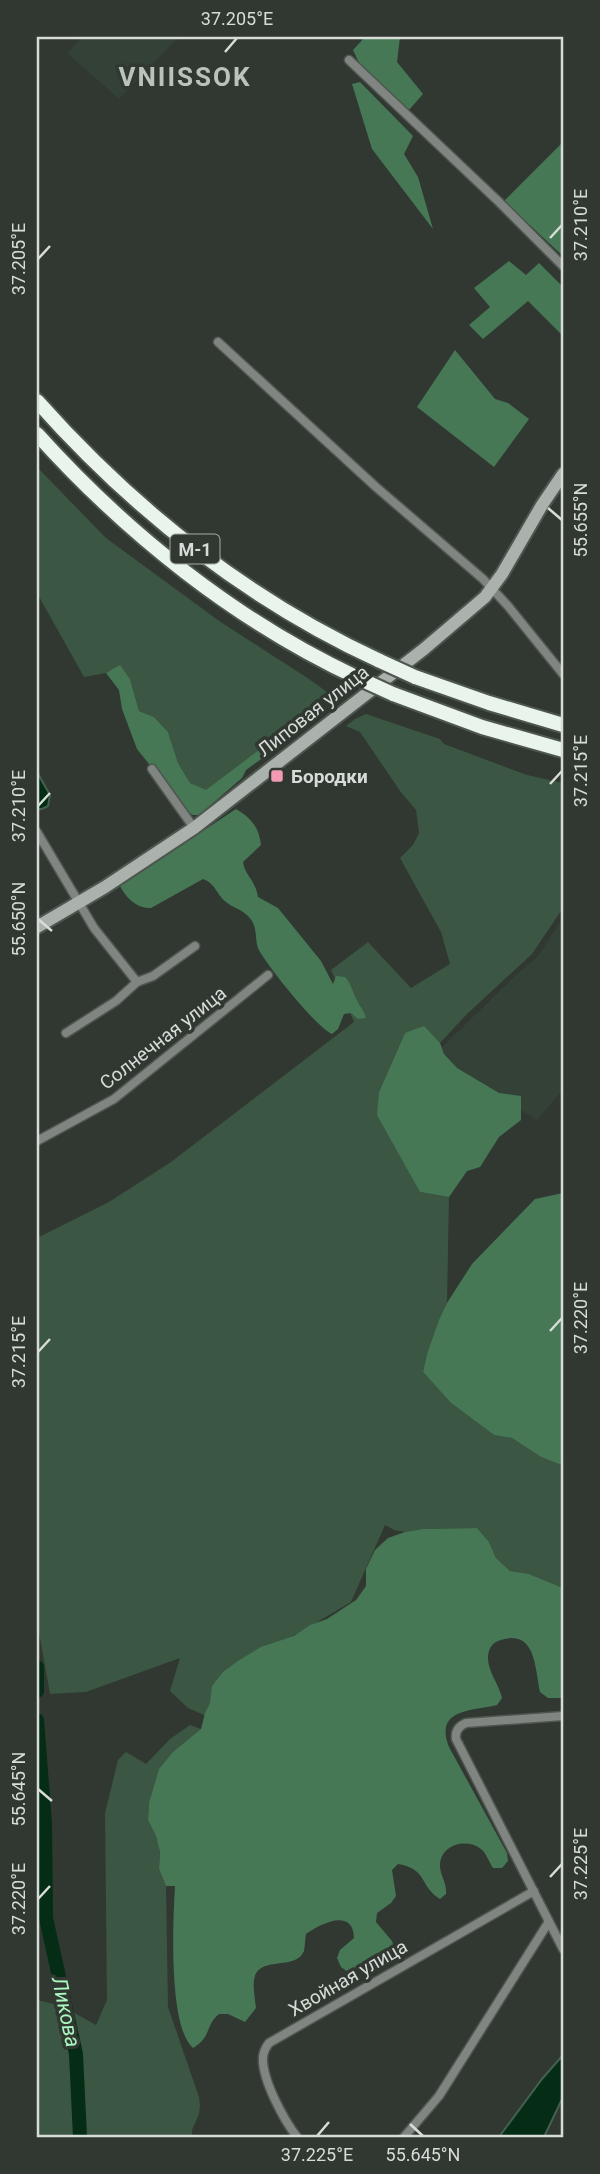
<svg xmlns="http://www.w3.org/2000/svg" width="600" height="2174" viewBox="0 0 600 2174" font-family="Roboto,sans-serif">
  <rect width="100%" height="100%" fill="#303831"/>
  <path fill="#334136" d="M82 37H179L119 99 67 53Z
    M563 917V1090L537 1120 434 1055 515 976 539 955Z"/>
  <path fill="#3b5642" d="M37 467 106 538 222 623 306 677 330 694 206 791 190 783 178 763 168 732 154 717 139 711 130 679 120 666 106 673 84 677 37 593Z
    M366 714 440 739 444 744 527 775 563 783V908L532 954 466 1015 440 1043 430 1035 405 1033 379 1092 420 1192 449 1197 447 1303 427 1354 423 1372 451 1403 494 1435 512 1438 541 1457 559 1464 563 1463V1588L529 1574 510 1571 496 1558 489 1542 477 1528 423 1529 405 1532 394 1530 385 1525 351 1602 228 1675 206 1716 188 1708 170 1691 180 1658 86 1692 50 1694 37 1621V1238L109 1202 171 1162 354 1022 331 970 368 942 411 988 450 964 441 932 400 858 413 845 419 833 416 810 400 791 360 732 346 726 355 719Z
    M190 1725 201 1729 149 1803 148 1820 156 1836 160 1852 159 1869 166 1886 168 2007 199 2097 200 2106 199 2114 192 2130V2137H37V2000L62 2006 96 2025 107 2000 105 1813 118 1760 126 1752 146 1764 170 1739Z"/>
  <path fill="#477856" d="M365 37H400L397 62 423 94 408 111 361 67 353 50Z
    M360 82 413 136 404 154 418 177 433 229 372 149 352 84Z
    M563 142V256L504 201Z
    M509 261 526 275 539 263 563 287V336L528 301 483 339 469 325 490 307 474 288Z
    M455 350 495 399 508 403 529 419 494 467 417 407Z
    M120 665 130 679 139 711 154 717 168 732 178 763 190 783 206 790 268 743 274 747 268 754 246 770 242 778 199 815H193L188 813 137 749 122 709 119 690 106 673Z
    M236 809C251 818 259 827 261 845L243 862C245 876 255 879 258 897L278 908 321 961 333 984 336 976 345 977C352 984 352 992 357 1000 360 1007 364 1010 366 1018L358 1019 351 1013 344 1014 338 1029 332 1034C316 1027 270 969 260 952 254 943 258 931 252 921 245 910 235 909 226 902 216 894 216 884 203 879L151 908C137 909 126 898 120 886Z
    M424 1026 440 1043 444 1054 457 1068 499 1093 521 1096V1120L499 1137 480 1167 467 1171 449 1197 420 1192 377 1115 379 1092 405 1033Z
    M563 1193V1463L559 1464 541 1457 512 1438 494 1435 451 1403 423 1372 427 1354 439 1320 447 1303 472 1264 535 1199Z
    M477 1528 489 1542 496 1558 510 1571 529 1574 563 1588V1698H548L540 1692C535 1669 536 1629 501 1640 493 1642 489 1647 488 1656 487 1671 499 1684 502 1698L497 1705C471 1711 434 1709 449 1747L507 1853 508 1861 502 1868H493C489 1862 487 1854 481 1849 466 1837 439 1845 440 1867 441 1877 447 1883 446 1894L440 1899C419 1886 428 1869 398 1864L392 1870 396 1896 391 1903 377 1913 376 1922 392 1941 395 1950 392 1958 357 1971 348 1972 341 1967 337 1958 340 1950 354 1938C353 1908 322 1923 306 1934 305 1939 305 1947 304 1951 295 1972 258 1954 254 1980 253 1989 255 2000 256 2008L245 2022 228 2014H219C205 2025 212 2037 193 2048 168 2026 173 1920 175 1886H166L159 1869 160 1852 156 1836 148 1820 149 1803 159 1769 173 1752 201 1729 205 1713 210 1703 212 1686 223 1672 238 1661 261 1647 294 1636 310 1625 327 1619 356 1600 366 1586V1569L375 1550 388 1538 405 1532 423 1529Z"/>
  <path fill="#052c15" stroke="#446150" stroke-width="2" d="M37 772 50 795 48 806 42 809H37Z
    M563 2055V2097L544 2137H499L542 2079Z"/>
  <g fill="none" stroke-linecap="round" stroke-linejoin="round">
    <path stroke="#052c15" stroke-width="14" d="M37 1667V1691
      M37 1720 45 1824 46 1918 76 2054 80 2137"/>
    <g stroke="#4e564f" stroke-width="11">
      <path id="street" d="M349 60 498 201 563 266
        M218 342 376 487 483 579 508 606 563 674
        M152 769 194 828
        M37 832 94 928 137 982
        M66 1033 116 1001 137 982 153 976 195 946
        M37 1141 114 1099 268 975
        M563 1716 466 1723C459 1726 455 1731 456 1739L563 1949
        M297 2137C284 2120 262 2080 263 2058 263 2052 266 2047 269 2043L534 1891
        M404 2137 439 2096 548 1923"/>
    </g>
    <g stroke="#4e564f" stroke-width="16">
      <path id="secondary" d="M37 927 105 887 194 828 424 649 485 597 502 574 542 505 563 474"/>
    </g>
    <g stroke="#4e564f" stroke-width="18">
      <path id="highway" d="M37 401C133 509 248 600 380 661
        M37 434C127 534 236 621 358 678
        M415 677 489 703 563 725
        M393 694 482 727 563 750"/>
    </g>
    <use href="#street" stroke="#818582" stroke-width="8"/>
    <use href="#secondary" stroke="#abb2ad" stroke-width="12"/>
    <use href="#highway" stroke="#e9f4ec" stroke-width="14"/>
    <g stroke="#4e564f" stroke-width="18" stroke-linecap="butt">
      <path id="highway-bridge" d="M380 661 415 677
        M358 678 393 694"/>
    </g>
    <use href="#highway-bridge" stroke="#e9f4ec" stroke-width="14"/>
  </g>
  <path fill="none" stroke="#d7dcd8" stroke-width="2.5" d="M225 52 237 38M550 238 562 225M38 259 50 246M548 508 562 520M550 784 562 771M38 806 50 793M38 919 52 931M550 1331 562 1318M38 1352 50 1339M38 1789 52 1801M550 1877 562 1864M38 1899 50 1886M410 2124 423 2136M317 2136 329 2122"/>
  <rect fill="#f19ab1" stroke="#303831" stroke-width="2.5" x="270" y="769" width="14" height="14" rx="3.5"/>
  <g text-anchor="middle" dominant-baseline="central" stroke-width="7" stroke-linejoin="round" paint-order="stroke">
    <rect fill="#303831" stroke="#a5aba6" stroke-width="2" x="170.5" y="534.5" width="49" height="29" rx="5"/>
    <g font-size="18" font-weight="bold" fill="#d7dcd8">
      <text x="195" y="549">М-1</text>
    </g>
    <g font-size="19" fill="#d7dcd8" stroke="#303831">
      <text transform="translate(313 711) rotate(-38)">Липовая улица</text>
      <text transform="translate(163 1038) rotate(-38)">Солнечная улица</text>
      <text transform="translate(348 1978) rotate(-30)">Хвойная улица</text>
    </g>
    <g font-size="19" font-weight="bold" fill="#d7dcd8" stroke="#303831" text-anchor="start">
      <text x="291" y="776">Бородки</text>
    </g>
    <g font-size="21" font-style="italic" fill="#abf7c0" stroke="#303831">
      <text transform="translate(66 2012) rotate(78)">Ликова</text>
    </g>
    <g font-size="26" font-weight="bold" letter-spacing="2" fill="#b9c3bb" stroke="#303831">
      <text x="185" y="77">VNIISSOK</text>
    </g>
  </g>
  <rect width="600" height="2174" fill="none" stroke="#303831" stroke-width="77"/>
  <rect x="38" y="38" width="524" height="2098" fill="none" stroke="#d7dcd8" stroke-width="2.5"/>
  <g font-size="18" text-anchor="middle" fill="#d7dcd8">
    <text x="237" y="25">37.205°E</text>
    <text transform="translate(581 225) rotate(-90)" y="6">37.210°E</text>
    <text transform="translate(19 259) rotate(-90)" y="6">37.205°E</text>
    <text transform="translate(581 520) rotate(-90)" y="6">55.655°N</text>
    <text transform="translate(581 771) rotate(-90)" y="6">37.215°E</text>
    <text transform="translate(19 806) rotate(-90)" y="6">37.210°E</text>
    <text transform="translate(19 919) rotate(-90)" y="6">55.650°N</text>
    <text transform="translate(581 1318) rotate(-90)" y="6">37.220°E</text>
    <text transform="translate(19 1352) rotate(-90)" y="6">37.215°E</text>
    <text transform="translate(19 1789) rotate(-90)" y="6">55.645°N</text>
    <text transform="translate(581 1864) rotate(-90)" y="6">37.225°E</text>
    <text transform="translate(19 1899) rotate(-90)" y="6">37.220°E</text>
    <text x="317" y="2161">37.225°E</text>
    <text x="423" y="2161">55.645°N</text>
  </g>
</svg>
